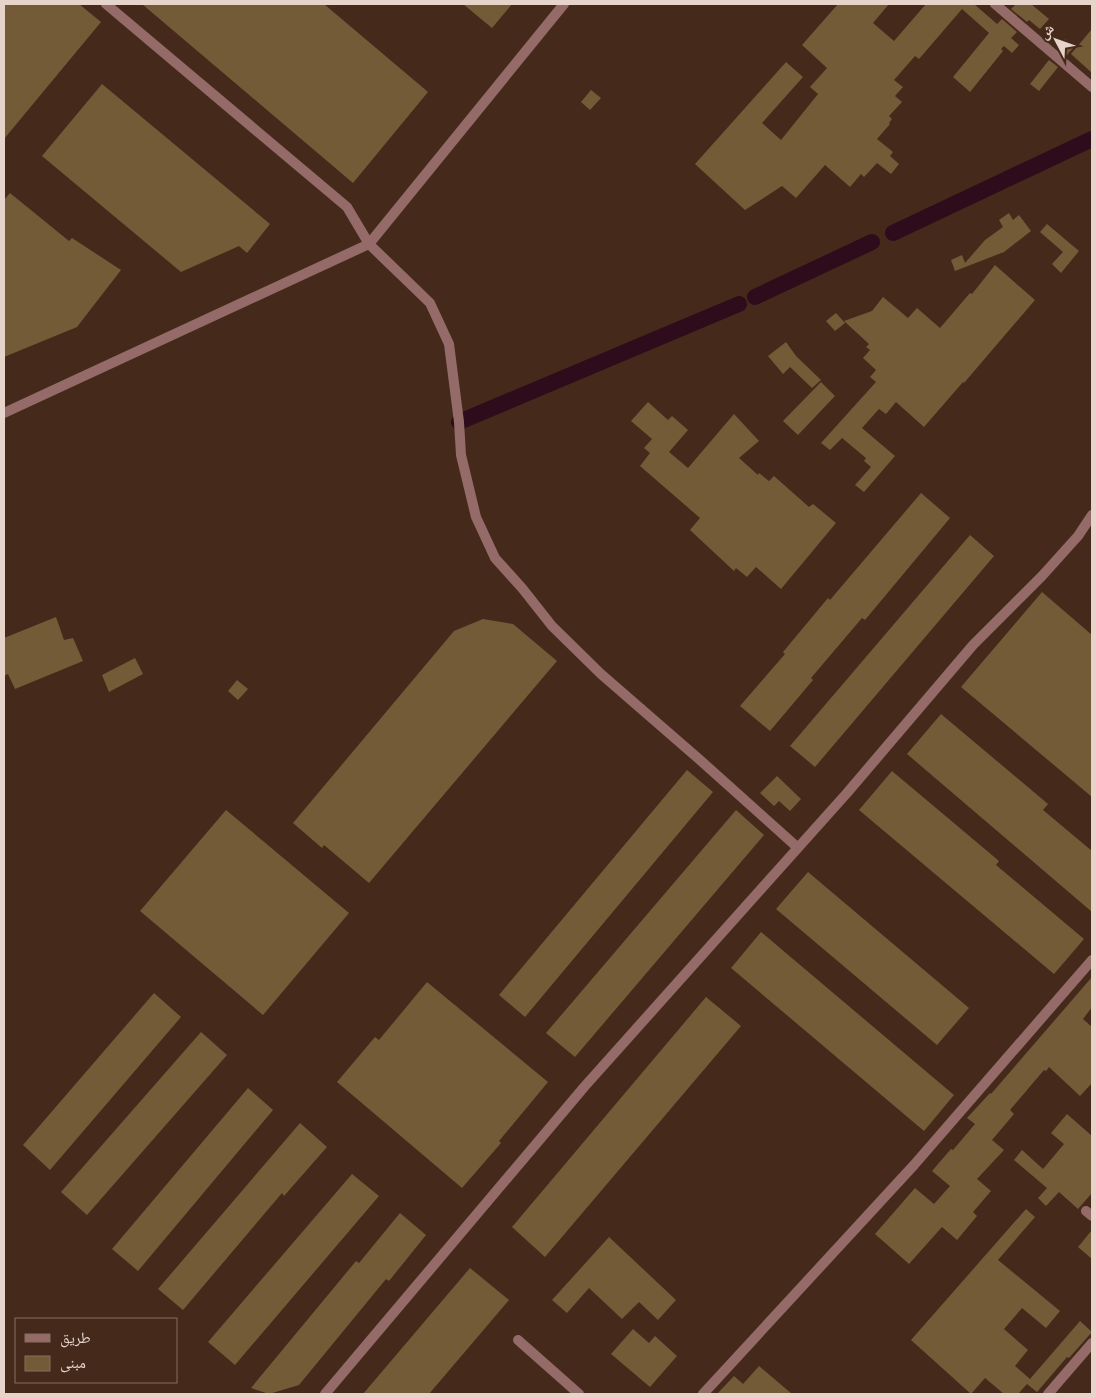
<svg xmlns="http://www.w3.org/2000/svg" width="1096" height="1398" viewBox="0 0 1096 1398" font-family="'Roboto Serif','Noto Naskh Arabic',serif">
  <rect width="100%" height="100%" fill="#452a1b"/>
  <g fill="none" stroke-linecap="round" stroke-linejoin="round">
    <path stroke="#2e0c1b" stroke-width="16" d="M893 233 1092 139
      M755 297 872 242
      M459 422 739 304"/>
  </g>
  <path fill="#735b38" d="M4 4H79L101 22 4 139Z
    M142 4H324L428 92 353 183Z
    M463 4H512L492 28Z
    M838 4H889L873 23 894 41 926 4H974L997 24 1002 19 1017 32 1011 38 1019 45 1012 53 1004 46 1001 49 1003 51 970 92 953 77 989 33 962 9 919 59 915 56 894 80 903 87 895 96 902 102 889 116 892 119 889 123 890 124 877 139 893 152 890 156 899 164 891 174 877 163 864 177 861 174 850 187 825 165 796 198 782 186 745 210 695 164 786 62 803 77 762 123 781 140 818 94 810 87 827 68 802 45Z
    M1016 4H1031L1049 19 1040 29 1029 20 1027 22 1011 9Z
    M1092 29V73L1071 54Z
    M1065 39 1074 47 1066 56 1058 49Z
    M1049 60 1058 67 1039 91 1030 84Z
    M102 84 270 224 247 253 239 246 181 272 42 156Z
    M591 90 601 98 590 110 581 102Z
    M10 193 69 241 72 238 121 270 77 327 4 357V200Z
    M1009 213 1013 220 1019 215 1031 231 1004 252 955 271 951 260 962 255 965 263 985 240 1003 227 999 220Z
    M1047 224 1079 251 1061 273 1052 264 1063 252 1040 232Z
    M995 265 1035 300 964 383 963 382 924 427 896 402 886 414 879 409 862 428 895 456 864 492 855 485 871 467 864 461 866 458 842 438 830 450 821 443 876 382 870 377 876 370 863 358 870 350 866 347 869 344 844 321 872 311 883 297 908 318 917 308 940 328 970 293 972 294Z
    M836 313 845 323 835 331 826 321Z
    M786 342 796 356 821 380 812 388 790 367 783 374 768 356Z
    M821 382 835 396 798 435 783 421Z
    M648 402 668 420 672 416 688 430 669 452 688 468 734 414 759 441 739 458 758 475 759 473 769 481 774 476 809 507 813 504 836 523 781 589 756 567 747 577 736 568 734 571 690 530 700 518 640 466 650 453 644 448 652 439 631 421Z
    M921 493 950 518 865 620 862 618 811 678 813 680 770 731 740 706 785 654 783 652 828 598 830 600Z
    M970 535 994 556 815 767 790 746Z
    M1042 592 1092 635V797L961 687Z
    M56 617 64 640 73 638 83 661 15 689 8 674 4 676V638Z
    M483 619 513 624 557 661 369 883 324 845 322 848 293 823 454 631Z
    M135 658 143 674 109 692 102 675Z
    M237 680 248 689 238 700 228 691Z
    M941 714 1048 804 1043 810 1092 851V912L907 754Z
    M687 770 713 792 525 1017 499 995Z
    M892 771 999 861 996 865 1084 939 1054 974 859 810Z
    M777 776 801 799 790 811 779 801 774 806 760 793Z
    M226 810 349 913 263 1015 140 911Z
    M736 810 764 835 575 1057 546 1033Z
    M808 872 969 1008 937 1045 776 909Z
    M761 932 954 1095 924 1131 731 968Z
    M1092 977V1007L1083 1019 1092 1027V1083L1080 1096 1049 1067 1046 1071 1044 1070 1010 1110 1014 1114 992 1140 1004 1150 977 1179 991 1191 973 1212 977 1216 957 1240 942 1227 909 1264 875 1234 915 1188 934 1204 950 1186 932 1171 951 1149 953 1150 975 1124 967 1118 990 1093 991 1094Z
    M427 982 548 1082 499 1141 501 1143 462 1188 337 1082 375 1037 379 1040Z
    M154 993 181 1017 50 1170 23 1145Z
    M706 997 741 1026 545 1257 512 1227Z
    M201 1032 227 1055 87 1215 61 1192Z
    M248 1088 273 1110 138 1271 112 1249Z
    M1067 1114 1092 1136V1193L1078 1209 1059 1192 1046 1206 1038 1198 1047 1188 1014 1160 1022 1150 1043 1169 1064 1144 1051 1133Z
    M300 1123 327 1147 284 1196 282 1193 183 1310 158 1289Z
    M352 1174 379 1196 235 1365 208 1342Z
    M1026 1209 1035 1217 998 1260 1060 1311 1046 1328 1022 1308 1004 1329 1028 1350 1015 1366 1030 1379 1080 1321 1092 1332 1069 1358 1067 1357 1037 1392 1027 1384 1018 1394H1004L985 1378 971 1394 911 1340Z
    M400 1213 426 1235 389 1281 386 1279 299 1385 269 1394 251 1388 356 1261 359 1263Z
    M1092 1230V1259L1078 1247Z
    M609 1237 676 1300 658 1320 639 1302 622 1319 589 1288 567 1313 552 1300Z
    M470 1268 509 1300 429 1394H363Z
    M633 1329 649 1343 655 1336 677 1356 650 1387 611 1354Z
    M759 1366 792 1394H717L734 1376 743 1384Z"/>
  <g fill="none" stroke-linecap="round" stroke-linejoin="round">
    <path stroke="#946b68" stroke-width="10" d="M106 4 347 207 369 244 430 303 449 344 459 422 461 455 476 517 495 558 522 588 552 626 601 674 700 760 797 847
      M995 4 1092 87
      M4 413 369 244 564 4
      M1086 1211 1092 1216
      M518 1340 579 1394
      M325 1394 585 1086 847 793 973 645 1042 576 1078 536 1092 515
      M703 1394 914 1165 1092 960
      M1048 1394 1092 1343"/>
  </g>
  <rect width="1096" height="1398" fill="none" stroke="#e6d4cb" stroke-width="10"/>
  <rect x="15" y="1318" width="162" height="65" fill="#452a1b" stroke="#856e61"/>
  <rect x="25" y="1334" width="25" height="8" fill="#946b68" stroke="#856e61"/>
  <text x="60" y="1343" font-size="15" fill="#e6d4cb">طريق</text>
  <rect x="25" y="1356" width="25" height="15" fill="#735b38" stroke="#856e61"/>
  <text x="60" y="1368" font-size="15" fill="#e6d4cb">مبنى</text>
  <g transform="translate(1056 40) rotate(311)" stroke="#452a1b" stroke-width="4" paint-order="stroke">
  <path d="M0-4L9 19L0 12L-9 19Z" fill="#e6d4cb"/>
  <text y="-8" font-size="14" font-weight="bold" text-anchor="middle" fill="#e6d4cb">ش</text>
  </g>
</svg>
